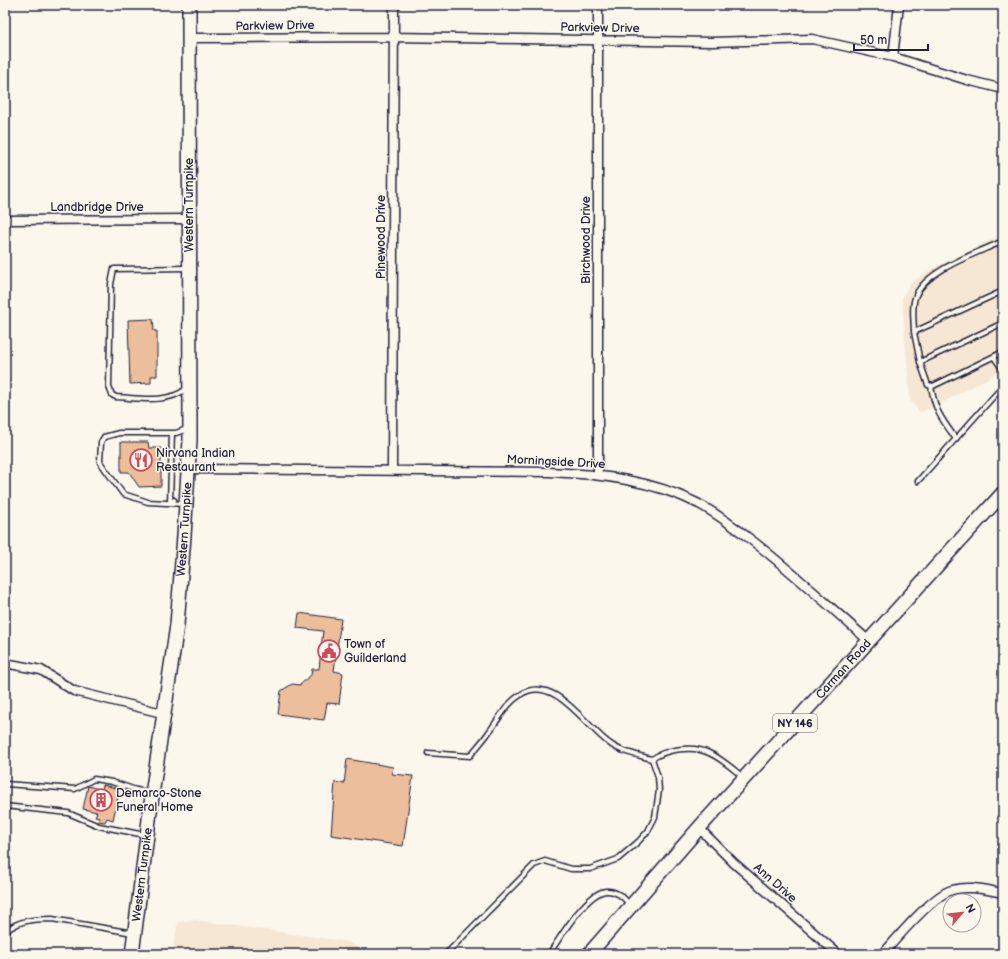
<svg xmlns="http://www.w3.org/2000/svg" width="1008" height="959" viewBox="0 0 1008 959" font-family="'Balsamiq Sans',sans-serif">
  <rect width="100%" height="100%" fill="#fbf7ec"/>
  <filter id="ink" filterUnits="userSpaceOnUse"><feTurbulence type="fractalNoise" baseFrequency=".025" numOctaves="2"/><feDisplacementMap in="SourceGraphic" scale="8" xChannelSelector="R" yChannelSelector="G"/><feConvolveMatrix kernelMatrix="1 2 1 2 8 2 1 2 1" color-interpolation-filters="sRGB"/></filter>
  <g filter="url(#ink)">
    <path fill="#f6e6d4" d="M1003 234V366L990 377 938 405 920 412 910 400 902 298 910 283 939 265Z
      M194 920 349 942 367 954H172L178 922Z"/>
    <path fill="#ecbe9c" stroke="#22223b" d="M153 319 154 331H157V376H151V383L130 384 128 320Z
      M121 442H148L149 448H161V486L139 487 129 472H121Z
      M299 613 341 619 334 671 343 673 339 704 327 703 324 720 278 714 281 691 292 684 300 685 311 675 312 669H319L323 631 297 628Z
      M347 759 393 767 392 774 413 776 403 846 331 835 335 782 344 784Z
      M103 785 120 789 113 820 107 818 105 822 98 821 99 817 95 816 97 812 83 809 88 786 102 790Z"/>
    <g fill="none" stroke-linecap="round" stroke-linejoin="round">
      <g stroke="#22223b" stroke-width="7">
        <path id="lane" d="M1003 291 914 332 920 362 928 385 933 386 1003 352
          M914 332C914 321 911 306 916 295 928 269 978 253 1003 241
          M994 357 1003 370
          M920 362 1003 323
          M931 386C935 411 941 418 956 439
          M186 389C167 404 139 398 116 397L112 395 109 387 111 284 114 269 188 268
          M172 433 170 503 174 500
          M918 481 1003 386
          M185 504 148 502 123 494 100 462 101 442 104 437 119 433H176L187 429
          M428 753 470 756C476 748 483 741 489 732 499 719 506 704 520 695 553 672 586 727 609 743 620 752 638 755 652 759
          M5 784 75 789 94 779 112 782 136 790 151 792
          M5 806 68 813 99 826 145 835
          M5 932C18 920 34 919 52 919L133 933
          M446 954 534 865 545 861 571 869H590L618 859 638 842 648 831 655 817 659 790 658 777 652 759C666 749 693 745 709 753 721 758 733 769 743 777
          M549 954C560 938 586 893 606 891 615 890 624 897 629 904"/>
      </g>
      <g stroke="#22223b" stroke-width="11">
        <path id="street" d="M598 5V474
          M189 38 394 37 712 42 812 39 893 57 967 80 1003 89
          M893 57 899 5
          M5 220 189 219
          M188 469 549 472C600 474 652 480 699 504 719 515 736 528 754 542 794 573 831 608 869 641
          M392 470 394 5
          M5 663 41 670 74 691 166 714
          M699 828 734 863 838 954
          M883 954C896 939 934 894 952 890 969 885 986 890 1003 893"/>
      </g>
      <g stroke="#22223b" stroke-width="16">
        <g id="primary">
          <path id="s1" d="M132 954 153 788 177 625 184 536 190 440 189 5"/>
          <path id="s2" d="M589 954 699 828 1003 493"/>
        </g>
      </g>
      <use href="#lane" stroke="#fbf7ec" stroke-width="4"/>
      <use href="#street" stroke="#fbf7ec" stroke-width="8"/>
      <use href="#primary" stroke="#fbf7ec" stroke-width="13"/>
    </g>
  </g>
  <defs>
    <g id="restaurant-ring" transform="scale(1.15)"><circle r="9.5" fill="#fbf7ec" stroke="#d1495b" stroke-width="1.5"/><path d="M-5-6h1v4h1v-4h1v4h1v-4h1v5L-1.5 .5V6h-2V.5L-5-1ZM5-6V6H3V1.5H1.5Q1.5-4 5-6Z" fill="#d1495b"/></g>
    <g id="civic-ring" transform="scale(1.15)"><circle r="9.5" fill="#fbf7ec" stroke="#d1495b" stroke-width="1.5"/><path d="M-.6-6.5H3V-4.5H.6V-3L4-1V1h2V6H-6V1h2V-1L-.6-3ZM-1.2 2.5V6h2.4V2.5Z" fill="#d1495b"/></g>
    <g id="building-ring" transform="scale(1.15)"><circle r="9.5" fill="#fbf7ec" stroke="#d1495b" stroke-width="1.5"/><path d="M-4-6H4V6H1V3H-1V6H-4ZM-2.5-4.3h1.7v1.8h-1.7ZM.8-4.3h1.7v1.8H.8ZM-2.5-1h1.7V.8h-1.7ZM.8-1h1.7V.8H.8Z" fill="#d1495b"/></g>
  </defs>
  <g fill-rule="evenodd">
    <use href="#restaurant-ring" x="141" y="460"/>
    <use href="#civic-ring" x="329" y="651"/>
    <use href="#building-ring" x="101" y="800"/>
  </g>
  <g text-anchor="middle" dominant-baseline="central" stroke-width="3" stroke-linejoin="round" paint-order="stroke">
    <rect fill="#fbf7ec" stroke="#636270" stroke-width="1" x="773" y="714" width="44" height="18" rx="3"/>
    <g font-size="11" font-weight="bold" fill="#22223b">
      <text x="795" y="723">NY 146</text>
    </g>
    <g font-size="12" fill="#22223b" stroke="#fbf7ec">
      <text transform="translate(275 26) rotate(-1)">Parkview Drive</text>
      <text transform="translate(600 28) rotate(1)">Parkview Drive</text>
      <text transform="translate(189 205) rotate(-90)">Western Turnpike</text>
      <text x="97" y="207">Landbridge Drive</text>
      <text transform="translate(381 237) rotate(-90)">Pinewood Drive</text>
      <text transform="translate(586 240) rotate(-90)">Birchwood Drive</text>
      <text transform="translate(556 462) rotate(3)">Morningside Drive</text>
      <text stroke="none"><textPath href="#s1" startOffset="428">Western Turnpike</textPath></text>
      <text stroke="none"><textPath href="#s2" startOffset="382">Carman Road</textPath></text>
      <text stroke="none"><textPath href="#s1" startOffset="80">Western Turnpike</textPath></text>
      <text transform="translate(775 883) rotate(41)">Ann Drive</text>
    </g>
    <g font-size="12" fill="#22223b" stroke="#fbf7ec" text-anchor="start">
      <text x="156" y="453">Nirvana Indian<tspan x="156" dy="14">Restaurant</tspan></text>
      <text x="344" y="644">Town of<tspan x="344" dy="14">Guilderland</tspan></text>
      <text x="116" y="793">Demarco-Stone<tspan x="116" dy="14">Funeral Home</tspan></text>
    </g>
  </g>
  <rect width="1008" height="959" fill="none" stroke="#fbf7ec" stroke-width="20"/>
  <rect x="10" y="10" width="988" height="939" fill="none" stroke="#22223b" stroke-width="1.5" filter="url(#ink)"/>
  <g transform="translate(962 913) rotate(62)"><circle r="19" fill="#fbf7ec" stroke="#a4a2a5"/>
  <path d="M0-3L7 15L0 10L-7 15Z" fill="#d1495b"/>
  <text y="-6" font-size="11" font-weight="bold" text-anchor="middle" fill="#22223b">N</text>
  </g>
  <path d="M854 44v6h74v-6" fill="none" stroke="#22223b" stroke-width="2"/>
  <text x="860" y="44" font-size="12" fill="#22223b" stroke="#fbf7ec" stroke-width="3" paint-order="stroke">50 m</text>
</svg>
